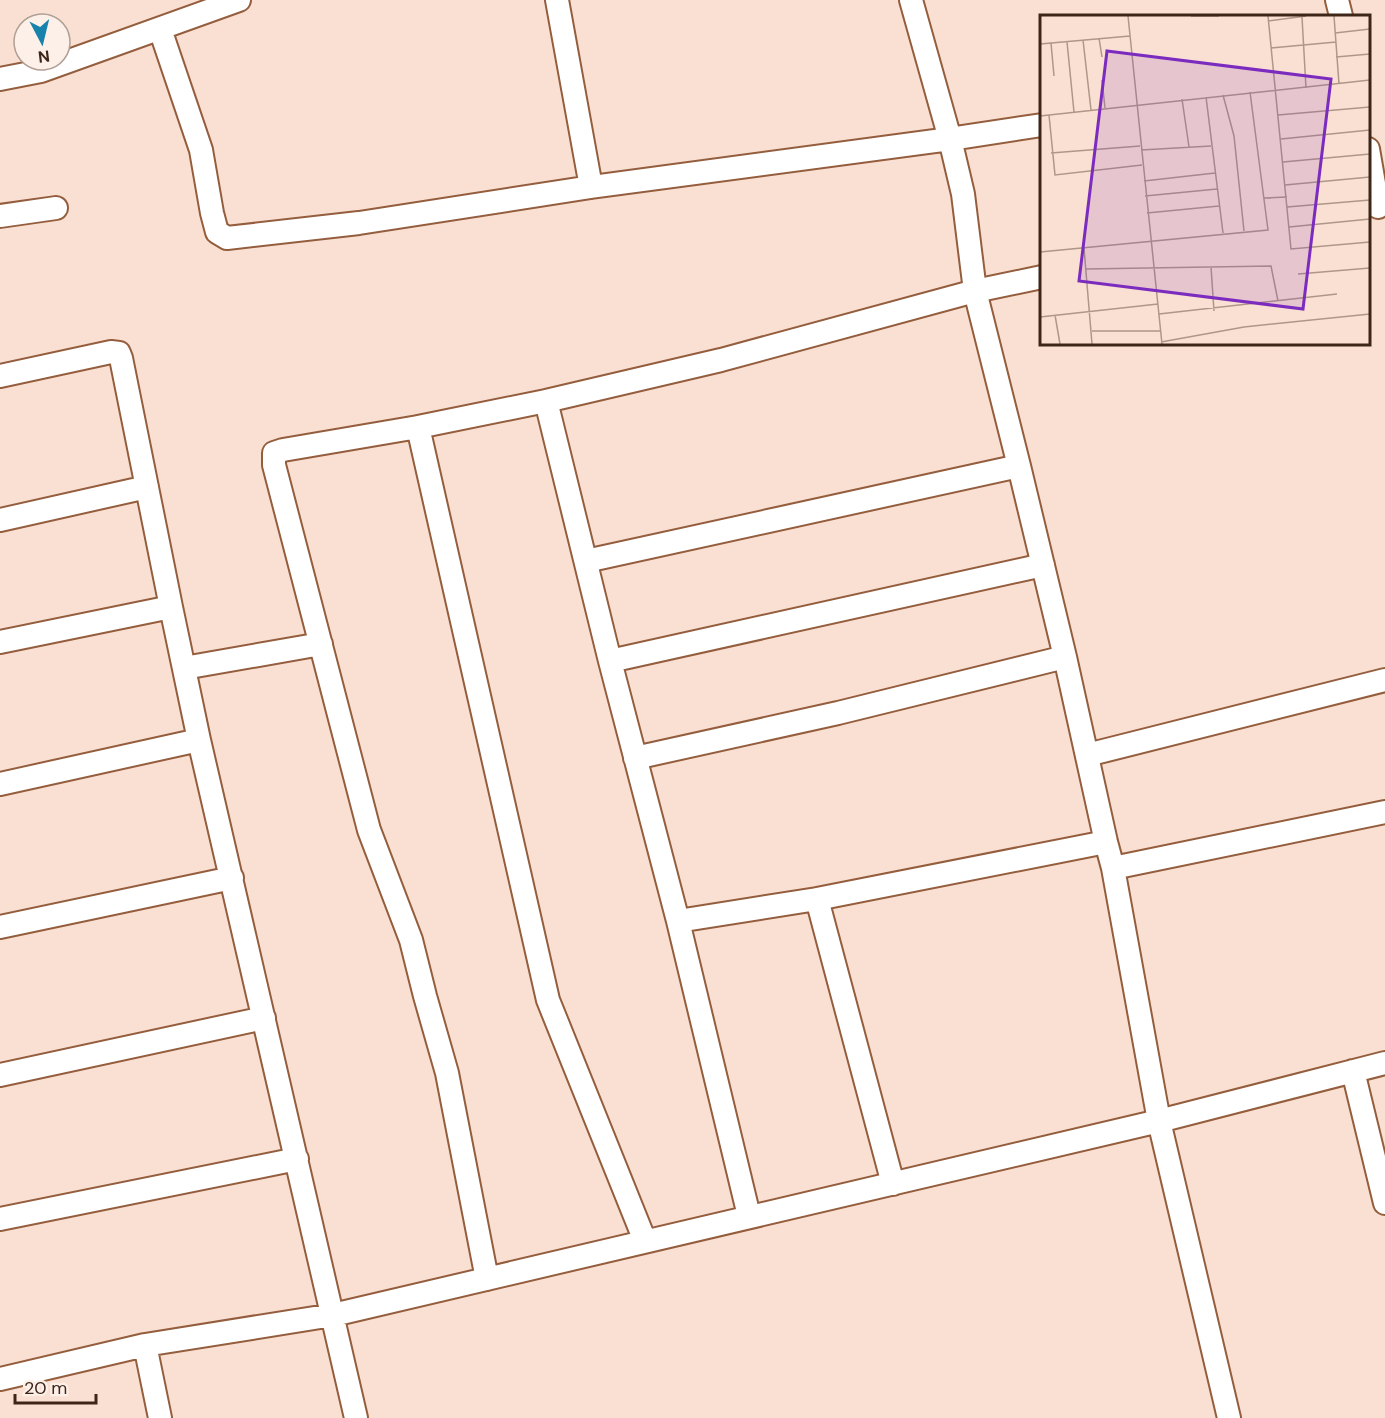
<svg xmlns="http://www.w3.org/2000/svg" width="1385" height="1418" viewBox="0 0 1385 1418" font-family="'DM Sans',sans-serif">
  <rect width="100%" height="100%" fill="#fae0d2"/>
  <g fill="none" stroke-linecap="round" stroke-linejoin="round">
    <g stroke="#945e3e" stroke-width="26">
      <path id="street" d="M557 0 591 187
        M911 0 950 139 963 194 975 291 1019 466 1065 657 1106 842 1113 868 1159 1121 1229 1418
        M1337 0 1341 16
        M160 29 201 150 212 213 217 232 227 238 359 223 591 187 950 139 1042 125
        M0 79 41 71 239 0
        M1368 149 1378 207
        M0 216 56 208
        M0 376 111 352 119 353 121 358 171 607 199 740 356 1418
        M546 401 610 661 678 921 749 1216
        M418 427 548 1000 645 1241
        M0 520 147 487
        M586 561 1019 466
        M0 642 171 607
        M610 661 1043 565
        M184 668 321 644
        M1087 755 1385 680
        M635 758 838 713 1065 657
        M0 784 199 740
        M1113 868 1385 812
        M817 899 893 1184
        M678 921 817 899 1106 842
        M0 927 232 878
        M1353 1071 1385 1203
        M0 1075 264 1018
        M0 1219 297 1159
        M487 1279 447 1073 425 996 411 940 369 830 274 465V453L283 450 418 427 546 401 721 360 975 291 1042 277
        M145 1345 160 1418
        M0 1379 145 1345 333 1315 1159 1121 1385 1063"/>
    </g>
    <use href="#street" stroke="#fff" stroke-width="22"/>
  </g>
  <g transform="translate(1040 15)">
    <rect width="330" height="330" fill="#fae0d2"/>
    <path fill="none" stroke="#ae9688" stroke-width="1.5" d="M88 1 122 329M151 1H179M228 1 251 234 330 227M294 1 299 69M262 2 266 73M228 6 266 1M295 18 330 14M59 23 62 42M43 25 51 95M27 27 34 97M11 28 14 61M0 29 90 21M231 33 296 27M296 42 330 39M62 65 65 93M183 80 194 121 204 216M166 82 183 218M142 84 149 132M9 100 15 160 102 150M238 100 330 92M0 101 330 65M241 124 330 115M101 135 171 131M11 138 100 131M243 147 330 139M104 166 175 158M245 170 330 162M105 181 177 174M224 183 247 182M247 192 330 185M107 198 179 191M249 212 330 204M44 233 52 329M0 237 228 215 210 77M171 252 174 296M45 254 231 251 238 286M258 259 330 253M119 299 297 279M15 300 20 329M0 302 118 289M52 316H121M121 327 204 312 330 299"/>
    <path fill="#7b2cbf" fill-opacity="0.15" stroke="#7b2cbf" stroke-width="3" d="M67 36 291 64 263 294 39 266Z"/>
    <rect width="330" height="330" fill="none" stroke="#3d2618" stroke-width="3"/>
  </g>
  <g transform="translate(42 42) rotate(173)"><circle r="28" fill="#fdf0e9" stroke="#b09f95" stroke-width="1.5"/>
  <path d="M0-4.5L10 22L0 15L-10 22Z" fill="#1782ab"/>
  <text y="-9" font-size="16" font-weight="bold" text-anchor="middle" fill="#3d2618">N</text>
  </g>
  <path d="M15 1394v9h81v-9" fill="none" stroke="#3d2618" stroke-width="3"/>
  <text x="24" y="1394" font-size="18" fill="#3d2618" stroke="#fdf0e9" stroke-width="4.5" paint-order="stroke">20 m</text>
</svg>
